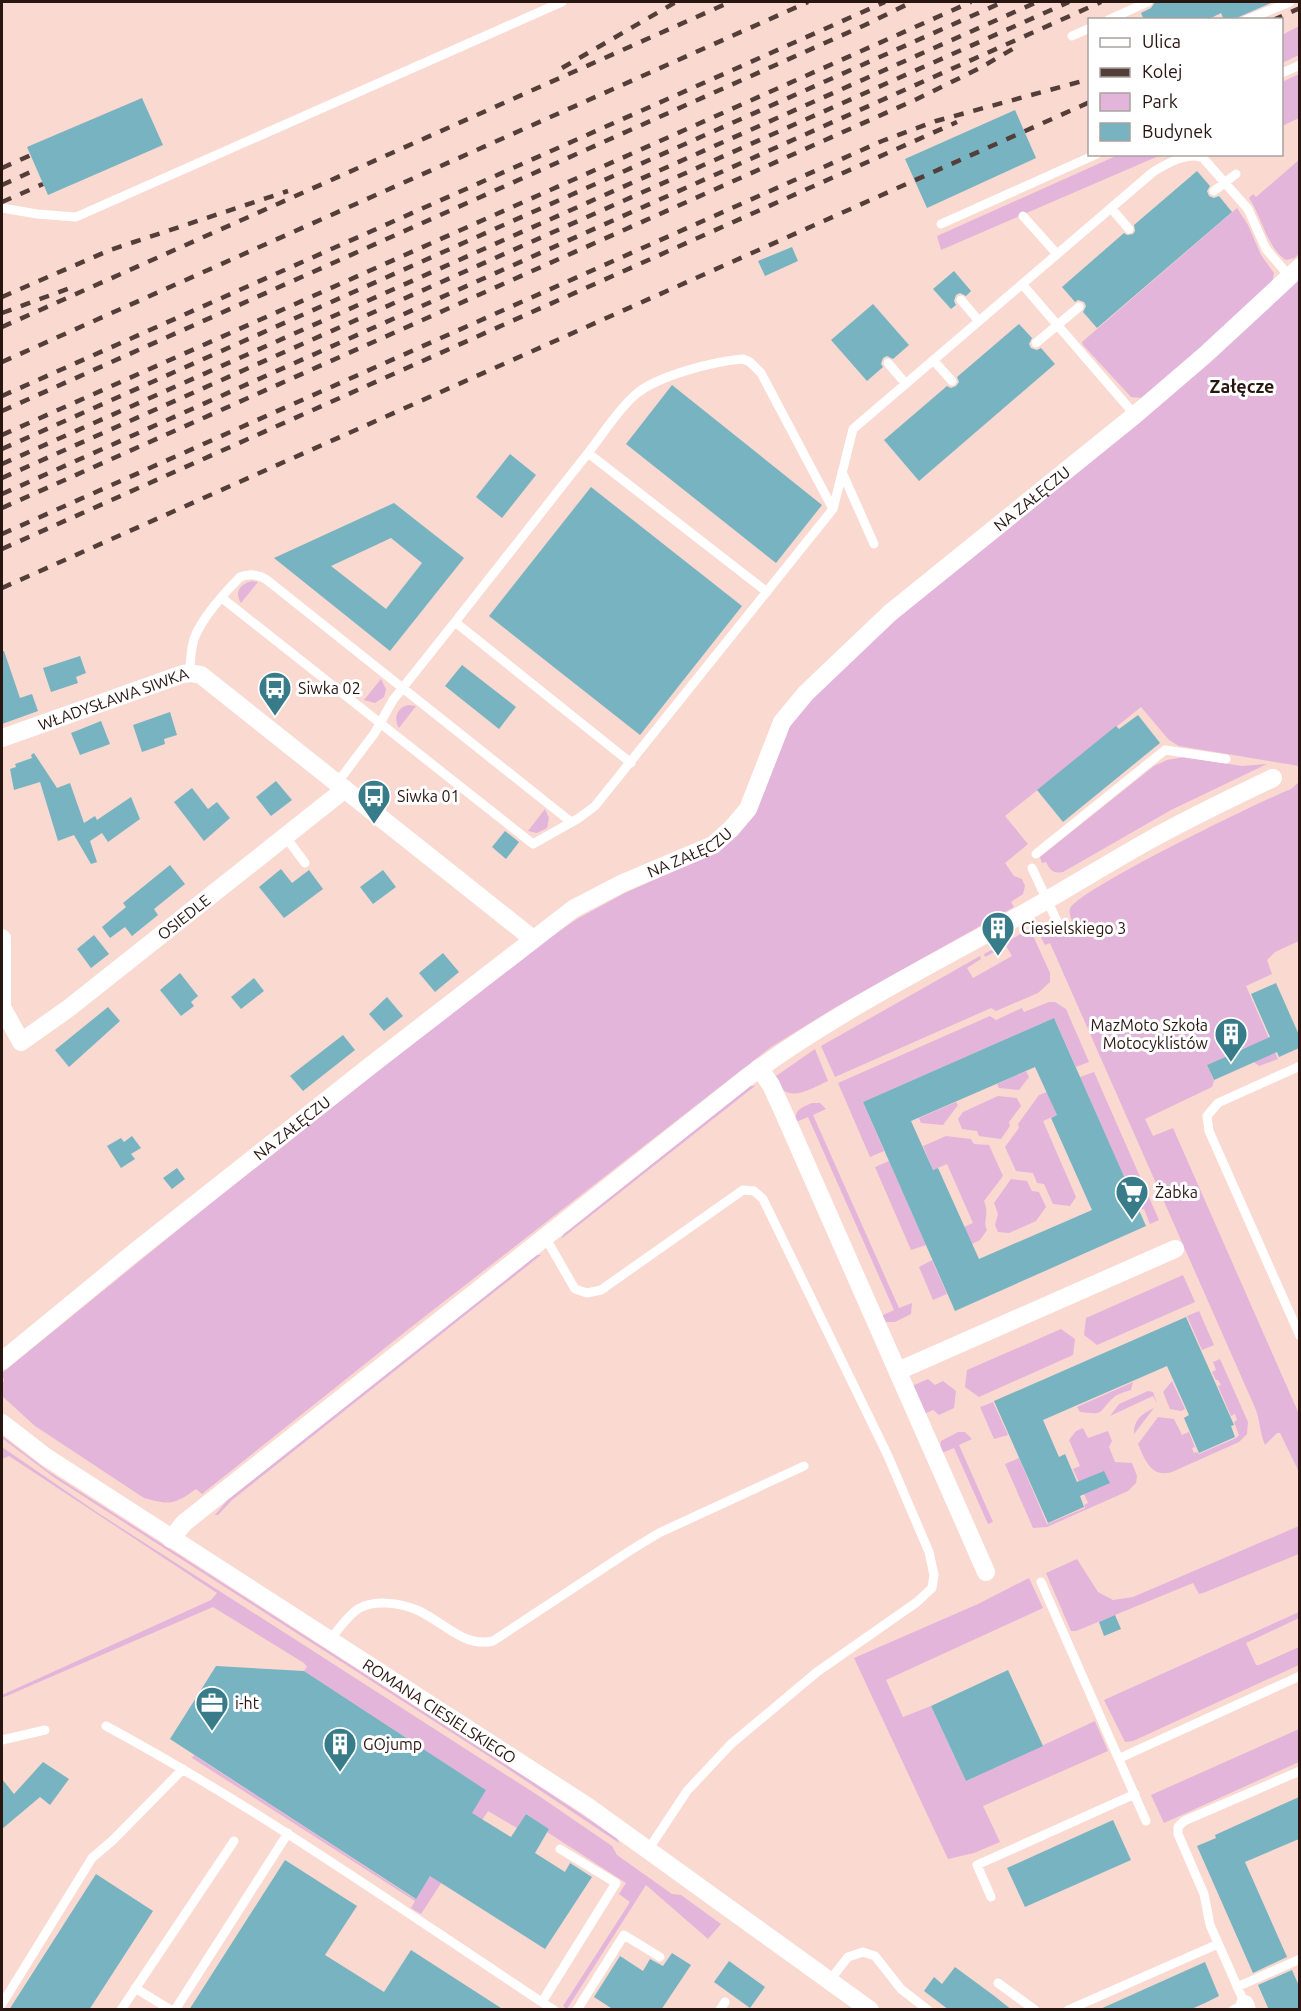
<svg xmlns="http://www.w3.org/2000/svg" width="1301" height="2011" viewBox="0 0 1301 2011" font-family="Ubuntu,sans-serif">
  <rect width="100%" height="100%" fill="#fad9d1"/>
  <path fill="#e4b5da" d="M1299 26V55L1282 63V35Z
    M1299 74V118L1282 126V82Z
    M1118 155H1161L941 250 937 236Z
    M1299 160V253L1295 258 1286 260C1268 250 1261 215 1249 198L1253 194 1256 197Z
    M1237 208 1248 225 1261 255 1274 273 1272 283 1225 327 1142 398 1131 397 1083 345 1082 342Z
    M1299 277V766L1179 746 1169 740 1141 707 1005 816 1028 844 1005 863 1014 876 1022 879 1025 886 1023 894 1011 902 1014 907 836 1007 771 1047 410 1328 202 1494 196 1489C174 1505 170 1505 144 1498L35 1426 2 1396V1384L4 1381 2 1373 238 1181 536 947 577 919 625 893 714 853 790 721 825 679Z
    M252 581 258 582 241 603C234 592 240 584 252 581Z
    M381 679 386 689 384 697 375 703 364 700Z
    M408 705 416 706 399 728C393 718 397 708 408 705Z
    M1184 757 1242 766 1267 764 1171 810 1063 872C1053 874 1050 870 1046 862L1042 863 1040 857 1154 766 1167 760Z
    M1299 782V941L1275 952 1267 960 1272 974 1246 986 1278 1059 1259 1066 1255 1063 1247 1047 1207 1065 1214 1081 1212 1087 1145 1119 1153 1136 1173 1128 1299 1414V1472L1280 1433H1277L1265 1445C1260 1433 1260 1422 1256 1410L1050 943 1045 945 1035 926 1043 928 1049 937 1075 926C1073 922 1068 914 1070 909 1075 891 1263 800 1291 789Z
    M545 809 549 818 547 828 537 833 528 831Z
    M1030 929 1050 973V982L1038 993 996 1011 991 1008 835 1077 821 1046 980 956 981 959 967 968 973 978 1012 956 1006 946 985 957 984 954Z
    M1049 1002H1055L1066 1009 1089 1062 1076 1067 1054 1018 863 1102 884 1151 870 1157 838 1083 990 1016 996 1020 1022 1008 1024 1012Z
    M815 1049 828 1081C810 1089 783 1107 776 1076Z
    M1026 1071 1029 1077 1019 1090 999 1088 997 1084Z
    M1094 1072 1159 1220 1150 1224 1144 1209 1139 1210 1080 1077Z
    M750 1086H755L561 1239 564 1234Z
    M1047 1092 1057 1115 1043 1121 1076 1197 1070 1206 1053 1204 1044 1184 1037 1183 1033 1173 1016 1171 1005 1147 1019 1128 1018 1124 1039 1095Z
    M998 1096 1017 1098 1021 1106 1009 1122 1010 1126 1001 1139 979 1136 977 1131 962 1129 958 1119 963 1112Z
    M956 1102 958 1105 943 1125 921 1123 919 1118Z
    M812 1103H820L826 1109 813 1115 899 1308 912 1303 911 1314 895 1322H886L881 1316 894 1310 808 1117 796 1122C793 1110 803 1107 812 1103Z
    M946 1136 971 1139 974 1144 989 1145 1003 1176 984 1201C990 1216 982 1220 987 1230L980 1240 972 1244 964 1227 973 1223 947 1164 933 1170 923 1146Z
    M889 1161 926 1245 911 1250 875 1167Z
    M1011 1179 1027 1181 1032 1191 1039 1192 1046 1207 1036 1221 1009 1233 998 1232 995 1225 998 1214 994 1203Z
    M536 1255H541L232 1500 218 1515H215L230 1497Z
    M932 1260 947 1294 933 1300 919 1267Z
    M1183 1275 1195 1302 1097 1345 1084 1335 1086 1318Z
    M1199 1311 1214 1345 1202 1350 1187 1316Z
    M1061 1329 1075 1339 1073 1355 979 1397 965 1387 967 1370Z
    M1220 1359 1248 1422 1247 1434 1239 1442 1172 1472C1151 1478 1145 1460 1138 1444L1158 1417 1174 1419 1182 1435 1189 1432 1195 1447 1192 1448 1194 1453 1197 1452 1199 1454 1236 1438 1239 1435 1234 1422 1237 1420 1235 1414 1231 1416 1218 1386 1221 1385 1218 1380H1216L1212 1372 1216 1370 1213 1362Z
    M928 1379 935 1385 943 1381 956 1391 954 1408 939 1415 933 1410 924 1414 912 1386Z
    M1172 1381 1185 1409 1181 1411 1170 1409 1163 1392Z
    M1133 1382 1131 1390C1125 1392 1117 1394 1113 1398 1097 1413 1106 1415 1080 1412L1077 1407Z
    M1148 1391 1153 1392 1157 1404 1153 1396 1110 1416 1119 1404Z
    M993 1402 1008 1435 994 1439 980 1407Z
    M1154 1408 1134 1434C1134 1419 1142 1414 1154 1408Z
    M1083 1428 1088 1438 1108 1431 1112 1441 1109 1447 1115 1462 1132 1463 1137 1476 1136 1483 1128 1491 1047 1527 1033 1528 1005 1464 1019 1458 1047 1524 1085 1508 1084 1505 1088 1503 1073 1469 1080 1466 1069 1440 1076 1431Z
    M958 1432H965L972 1439 959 1445 993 1522 988 1524 954 1448 942 1453 940 1447 941 1441Z
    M2 1436 48 1471 530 1780 617 1838 619 1843 493 1759 55 1478 2 1438Z
    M2 1447 98 1513 539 1796 612 1846 617 1855 672 1894 681 1895 721 1924 708 1939 646 1885 567 2009 563 2006 630 1902 619 1894 626 1883 547 1832 549 1829 526 1814 517 1828 488 1811 421 1914 411 1908 415 1901 192 1758 194 1755 415 1899 486 1790 304 1671 307 1667 304 1663 213 1607 2 1698V1695L211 1600 217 1593 9 1456 2 1459Z
    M1299 1526V1554L1203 1593 1199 1594 1193 1583 1076 1631H1071L1046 1573 1077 1559 1098 1592 1113 1600 1133 1597Z
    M1029 1578 1043 1608 886 1680 903 1717 931 1706 966 1781 1095 1721 1108 1751 983 1806 1000 1842 974 1853 948 1859 854 1658 978 1604Z
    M1299 1612V1618L1246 1643 1256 1665H1259L1299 1647V1665L1133 1741 1125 1742 1104 1700Z
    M1299 1729V1762L1164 1823 1151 1795Z"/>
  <path fill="#77b3c1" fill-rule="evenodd" d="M1155 2H1273L1232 20H1224L1221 13 1207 20H1144L1141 13 1151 8Z
    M142 98 163 145 48 195 27 147Z
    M1015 110 1036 158 927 208 905 159Z
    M1197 171 1210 186 1207 191 1209 196 1214 198 1219 196 1232 212 1097 328 1083 312 1086 306 1084 302 1078 300 1075 302 1062 287 1124 233 1127 235 1133 234 1135 231 1134 225Z
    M792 247 798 261 765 276 758 261Z
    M954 271 971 291 966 296 960 293 956 295 954 301 956 305 951 309 933 289Z
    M873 304 909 345 893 359 887 356 883 358 881 364 883 367 867 381 831 340Z
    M1019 324 1032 338 1029 344 1031 348 1037 350 1041 348 1055 364 919 481 884 440 947 386 951 388 956 386 959 382 957 377Z
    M672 385 822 505 776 563 626 444Z
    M510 454 536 475 502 518 476 497Z
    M591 487 742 606 640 735 489 616Z
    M394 503 464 558 390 651 274 558ZM391 538 422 563 386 609 331 566Z
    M2 651H4L20 698 32 694 38 711 2 724Z
    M80 656 86 673 76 677 78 683 51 692 43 668Z
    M462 665 516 707 499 729 445 686Z
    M170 712 177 735 164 739 165 744 142 752 133 725Z
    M1138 715 1160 743 1063 822 1037 790 1116 726 1119 729Z
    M101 721 110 744 80 755 71 733Z
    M34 753 57 788 70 783 84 823 95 816 97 820 131 797 140 819 108 842 102 833 90 841 97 862 91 864 74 835 58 841 40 782 14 790 10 769 16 767 15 764 32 758 31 755Z
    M276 781 292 800 271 816 256 797Z
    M192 788 208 809 217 802 230 818 204 841 174 802Z
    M505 831 519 842 506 859 492 847Z
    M170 865 185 884 154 909 158 915 132 936 125 927 110 938 102 927 126 907 123 903Z
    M281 869 292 883 309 870 323 889 284 918 259 887Z
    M383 870 396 887 373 904 360 887Z
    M94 935 109 954 91 968 77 949Z
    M443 953 459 972 435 992 419 973Z
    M180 973 198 996 191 1002 194 1006 181 1016 160 990Z
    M254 978 264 991 241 1009 231 997Z
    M1276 983 1299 1035V1048L1279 1057 1277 1052 1214 1080 1207 1065 1270 1037 1251 994Z
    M387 997 403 1016 384 1031 369 1014Z
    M108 1007 120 1021 69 1067 55 1050Z
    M1054 1018 1146 1226 955 1311 863 1102ZM1035 1067 1057 1115 1051 1118 1092 1210 979 1259 938 1168 933 1170 911 1121Z
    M343 1035 355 1050 303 1091 290 1076Z
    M132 1136 141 1148 131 1154 135 1159 121 1168 107 1146 121 1138 124 1142Z
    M177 1168 185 1179 172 1189 163 1178Z
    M1186 1317 1234 1425 1231 1426 1235 1437 1199 1453 1184 1418 1189 1415 1167 1366 1043 1420 1059 1457 1065 1454 1077 1482 1104 1471 1110 1483 1080 1496 1084 1507 1048 1523 994 1401Z
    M1115 1615 1121 1629 1104 1636 1099 1622Z
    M216 1666 304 1671 486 1790 472 1813 511 1837 526 1814 549 1829 535 1853 565 1872 570 1863 592 1877 545 1949 430 1876 416 1899 170 1739Z
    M1008 1670 1043 1746 966 1781 931 1706Z
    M43 1762 69 1779 50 1805 40 1797 2 1829V1779L14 1794Z
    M1299 1797V1839L1245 1862 1287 1957 1253 1973 1197 1846 1216 1838 1215 1835Z
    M1113 1820 1131 1860 1025 1907 1007 1868Z
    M285 1860 357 1906 325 1955 384 1992 411 1950 504 2010H189Z
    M96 1874 153 1911 89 2010H9Z
    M672 1953 691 1965 661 2010H614L594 1997 620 1956 643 1971 650 1959 663 1966Z
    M729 1961 765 1987 750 2008 714 1982Z
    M1205 1962 1219 1996 1205 2003 1189 2010H1098Z
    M955 1967 993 1995 1012 2010H949L924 1991 934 1977 942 1984Z
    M1292 1970 1299 1986V2010H1269L1258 1985Z"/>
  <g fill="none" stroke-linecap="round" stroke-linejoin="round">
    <path stroke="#fff" stroke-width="9" d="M1108 20 1148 2
      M1246 20 1290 2
      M1072 36 1090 28
      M1282 73 1300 65
      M1214 191 1236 174
      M2 208 37 214 76 217 562 2
      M1111 208 1129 229
      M1023 216 1057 254
      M941 224 1097 154
      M1022 284 1135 415
      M961 300 979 321
      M1036 343 1079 307
      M933 360 952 381
      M888 363 906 384
      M588 453C603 434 617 411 635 395 656 376 715 361 743 359L750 362 761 373 833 509
      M842 472 874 544
      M222 598 533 844 579 818 595 806 833 509 853 429 1153 172C1166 164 1188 151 1203 158L1248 209 1266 249 1290 277
      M190 673C190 661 191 650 194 639 201 619 225 592 240 577 250 573 258 574 267 580L571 822
      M631 763 455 622 588 453 767 592
      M337 783 374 734 393 700 455 622
      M285 836 305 863
      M1036 854 1165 750 1226 759
      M1032 868 1062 932
      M1300 1066 1218 1103 1207 1116 1209 1131 1300 1336
      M545 1237 575 1289 587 1293 601 1290 743 1190 754 1191 763 1199 888 1456 929 1552 934 1575 932 1588 917 1602 817 1672 731 1744 687 1791 648 1850
      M1041 1582 1146 1821
      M329 1640C338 1631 347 1616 358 1609 374 1599 400 1603 417 1610 443 1621 463 1648 493 1641L631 1550 659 1533 804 1466
      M106 1726C262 1810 406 1913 554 2010
      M2 1740 45 1730
      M1120 1758 1300 1676
      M991 1897 977 1865 1135 1794
      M830 1980 848 1957 863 1952 875 1956 901 1989 928 2010
      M998 1983 1035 2010
      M1237 1987 1300 1959
      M135 1988 171 2010
      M542 2002 616 1883 560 1849
      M2 2004 92 1858 113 1840 183 1769
      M121 2010 234 1841
      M175 2010 288 1833
      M577 2010 624 1935 660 1957
      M720 2010 725 2002
      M1068 2010 1218 1944
      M1233 2010 1245 2004 1210 1925 1204 1894 1178 1834V1827L1184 1821 1300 1771"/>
    <g stroke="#fff" stroke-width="18">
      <path id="s1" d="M2 738 183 674 190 673 201 675 533 939"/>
      <path id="s2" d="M2 938V1007L21 1042 69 1008 345 789"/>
      <path d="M759 1068 771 1085 782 1109 986 1572"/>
      <path id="s3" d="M2 1361 136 1251 370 1066 573 909 623 883 713 845 731 829 748 809 782 722 806 693 890 613 1135 415 1205 355 1300 267"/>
      <path d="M898 1371 1175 1249"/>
      <path id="s4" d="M2 1423 46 1457 587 1806 870 2010"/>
      <path d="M171 1539 184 1523 199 1511 745 1079C832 1014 931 965 1026 912 1067 889 1107 864 1148 841 1189 818 1231 798 1273 778"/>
      <path d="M1245 2004 1247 2010"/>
    </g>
    <path stroke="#543e39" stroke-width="4.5" stroke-dasharray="10 10" stroke-linecap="butt" d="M1273 20 1300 8
      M562 68 676 2
      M2 168 31 155
      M2 185 37 169
      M2 202 43 184
      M2 297 110 250 288 191
      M2 313 70 288
      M2 327 730 2
      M2 362 808 2
      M2 396 885 2
      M2 411 865 25 912 2
      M2 435 971 2
      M2 449 1003 2
      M2 464 1037 2
      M2 478 1069 2
      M2 494 1101 2
      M2 508 917 99 980 68 1016 47
      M2 534 882 141 936 121 1090 79
      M2 549 957 122
      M2 588 1090 102"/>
  </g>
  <defs>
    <g id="bus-pin" transform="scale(1.725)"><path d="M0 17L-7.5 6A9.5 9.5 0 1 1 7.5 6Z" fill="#387c8a" stroke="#fff"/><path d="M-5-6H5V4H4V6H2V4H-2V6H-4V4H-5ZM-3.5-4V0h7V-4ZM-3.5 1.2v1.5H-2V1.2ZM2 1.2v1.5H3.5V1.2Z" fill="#fff"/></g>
    <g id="building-pin" transform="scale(1.725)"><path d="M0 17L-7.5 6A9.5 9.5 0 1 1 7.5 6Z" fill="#387c8a" stroke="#fff"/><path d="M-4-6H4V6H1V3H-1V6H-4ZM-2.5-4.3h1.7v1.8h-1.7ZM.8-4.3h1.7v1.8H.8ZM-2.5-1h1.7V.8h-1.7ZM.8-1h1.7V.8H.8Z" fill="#fff"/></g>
    <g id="supermarket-pin" transform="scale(1.725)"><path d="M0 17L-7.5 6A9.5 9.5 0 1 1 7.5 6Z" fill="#387c8a" stroke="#fff"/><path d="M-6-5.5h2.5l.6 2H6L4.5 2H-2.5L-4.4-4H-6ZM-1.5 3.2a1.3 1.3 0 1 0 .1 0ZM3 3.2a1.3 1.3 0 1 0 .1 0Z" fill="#fff"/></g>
    <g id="office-pin" transform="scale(1.725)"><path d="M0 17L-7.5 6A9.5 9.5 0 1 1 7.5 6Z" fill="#387c8a" stroke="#fff"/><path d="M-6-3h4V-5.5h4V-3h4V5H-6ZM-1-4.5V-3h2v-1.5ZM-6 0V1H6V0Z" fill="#fff"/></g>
  </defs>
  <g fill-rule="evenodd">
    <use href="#bus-pin" x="275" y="688"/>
    <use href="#bus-pin" x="374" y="796"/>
    <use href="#building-pin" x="998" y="928"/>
    <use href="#building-pin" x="1231" y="1034"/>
    <use href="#supermarket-pin" x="1132" y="1192"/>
    <use href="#office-pin" x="212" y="1703"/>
    <use href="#building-pin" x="340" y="1744"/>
  </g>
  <g text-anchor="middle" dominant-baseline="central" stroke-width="6" stroke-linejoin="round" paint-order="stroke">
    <g font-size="16" fill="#291611" stroke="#fff">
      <text stroke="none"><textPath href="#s3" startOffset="1362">NA ZAŁĘCZU</textPath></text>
      <text stroke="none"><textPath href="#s1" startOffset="118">WŁADYSŁAWA SIWKA</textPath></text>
      <text stroke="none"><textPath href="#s3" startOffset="858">NA ZAŁĘCZU</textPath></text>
      <text stroke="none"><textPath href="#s2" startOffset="314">OSIEDLE</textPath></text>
      <text stroke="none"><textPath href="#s3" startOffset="372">NA ZAŁĘCZU</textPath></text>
      <text stroke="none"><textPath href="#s4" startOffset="524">ROMANA CIESIELSKIEGO</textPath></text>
    </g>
    <g font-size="16" fill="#291611" stroke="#fff" text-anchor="start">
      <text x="298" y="688">Siwka 02</text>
      <text x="397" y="796">Siwka 01</text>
      <text x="1021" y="928">Ciesielskiego 3</text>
      <text x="1208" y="1025" text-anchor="end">MazMoto Szkoła<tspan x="1208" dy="18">Motocyklistów</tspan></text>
      <text x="1155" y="1192">Żabka</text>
      <text x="235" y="1703">i-ht</text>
      <text x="363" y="1744">GOjump</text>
    </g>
    <g font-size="18" font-weight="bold" fill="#291611" stroke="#fff">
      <text x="1242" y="386">Załęcze</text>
    </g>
  </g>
  <rect width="1301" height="2011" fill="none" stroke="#291611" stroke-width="6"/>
  <rect x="1088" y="18" width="195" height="138" fill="#ffffff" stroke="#a9a2a0" stroke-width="1.5"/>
  <rect x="1100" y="38" width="30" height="9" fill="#ffffff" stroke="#a9a2a0" stroke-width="1.5"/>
  <text x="1142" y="48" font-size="18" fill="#291611">Ulica</text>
  <rect x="1100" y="68" width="30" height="9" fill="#543e39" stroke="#a9a2a0" stroke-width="1.5"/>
  <text x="1142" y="78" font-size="18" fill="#291611">Kolej</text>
  <rect x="1100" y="93" width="30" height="18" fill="#e4b5da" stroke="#a9a2a0" stroke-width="1.5"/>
  <text x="1142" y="108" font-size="18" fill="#291611">Park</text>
  <rect x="1100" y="123" width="30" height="18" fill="#77b3c1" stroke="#a9a2a0" stroke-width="1.5"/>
  <text x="1142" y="138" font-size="18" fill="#291611">Budynek</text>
</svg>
